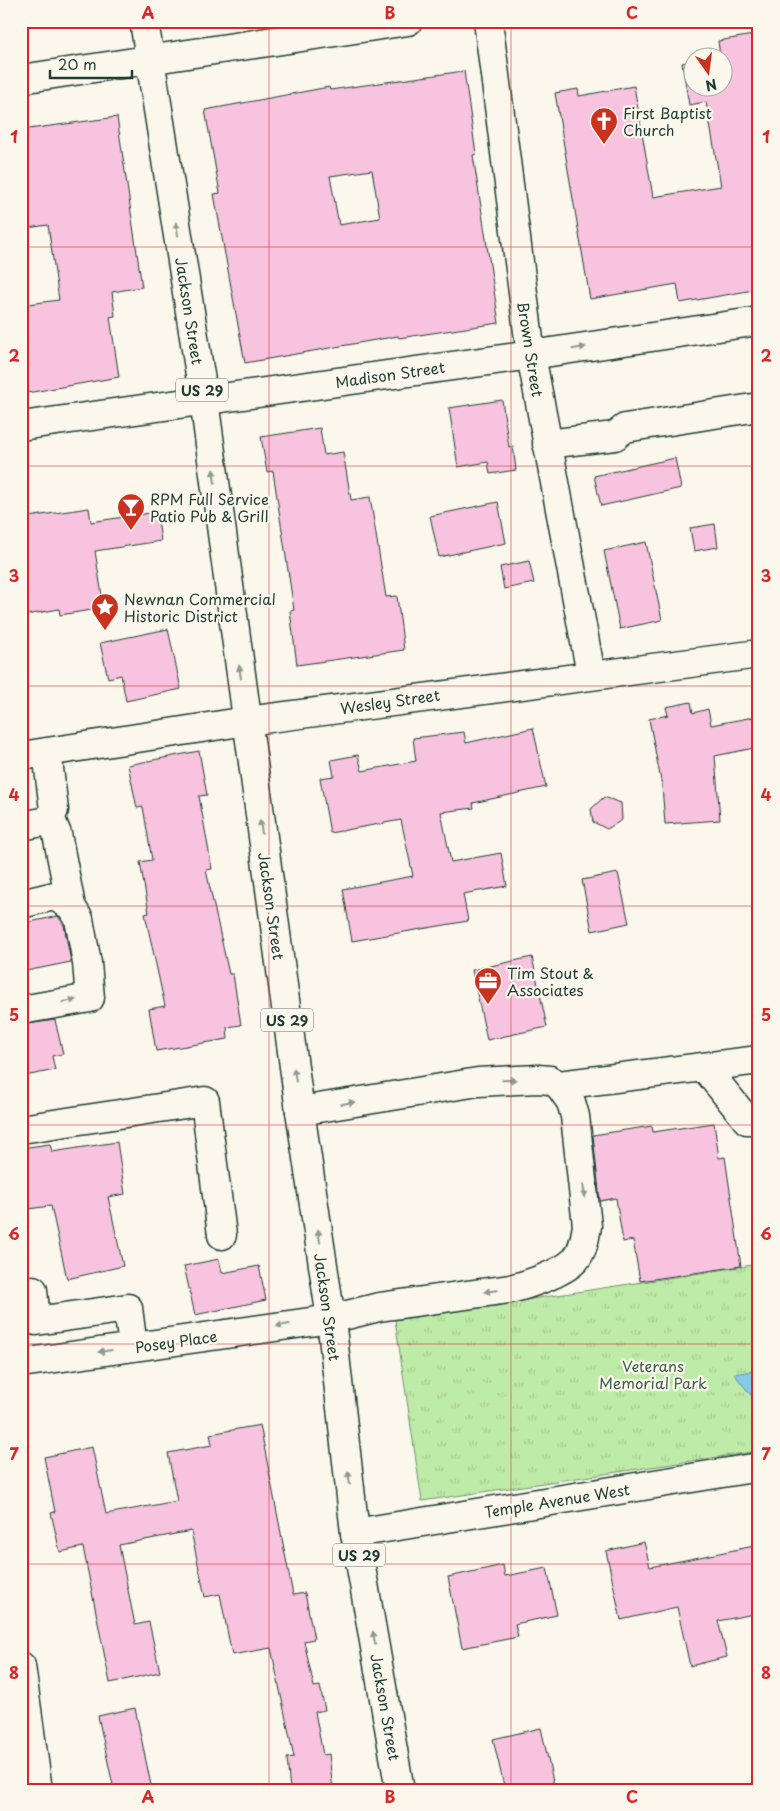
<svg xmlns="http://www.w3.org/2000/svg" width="780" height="1811" viewBox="0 0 780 1811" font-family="'Playpen Sans',sans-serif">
  <defs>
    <pattern id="park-tufts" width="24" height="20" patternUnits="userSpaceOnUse" patternTransform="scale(1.25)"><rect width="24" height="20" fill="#bfeba8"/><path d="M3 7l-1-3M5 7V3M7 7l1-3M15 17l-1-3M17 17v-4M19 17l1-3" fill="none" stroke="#a4ca91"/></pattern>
  </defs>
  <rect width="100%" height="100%" fill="#fbf7ec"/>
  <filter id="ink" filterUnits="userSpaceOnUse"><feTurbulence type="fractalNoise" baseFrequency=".02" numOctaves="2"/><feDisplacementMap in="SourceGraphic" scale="10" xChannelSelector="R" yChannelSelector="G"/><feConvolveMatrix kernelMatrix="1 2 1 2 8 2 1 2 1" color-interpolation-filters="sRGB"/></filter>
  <g filter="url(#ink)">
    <path fill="url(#park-tufts)" stroke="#6f946e" d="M759 1264V1451L422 1501 395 1320Z"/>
    <path fill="#87c9e8" stroke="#5d91a0" d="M759 1370V1405L734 1374Z"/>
    <path fill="#f8c3df" stroke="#1f3d34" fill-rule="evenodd" d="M759 34V289L680 303 677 284 590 299 555 93 578 89 579 96 634 86 653 197 721 186 706 102 689 105 682 63 692 61V88H722V58H713L720 56 718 41Z
      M464 71 476 154 473 155 499 323 399 338 398 336 245 363 214 194 220 193 205 110 329 87 330 90ZM372 170 380 218 339 225 330 176Z
      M117 117 142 287 112 292 115 316 110 317 119 377 21 394V305L59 300 48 225 21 229V130Z
      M502 400 509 447 513 446 516 470 490 474 488 462 458 467 449 408Z
      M320 428 324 455 343 452 351 500 370 497 386 597 397 596 404 650 297 665 290 611 294 610 273 471 267 472 261 437Z
      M675 458 681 488 601 506 594 476Z
      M498 502 506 543 439 557 430 516Z
      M89 508 91 522 157 512 161 541 95 551 104 608 60 615 59 609 21 616V518Z
      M715 524 718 547 694 551 690 528Z
      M646 542 662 620 620 629 604 551Z
      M529 561 534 583 504 589 500 567Z
      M168 629 181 689 126 701 121 675 108 678 100 643Z
      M691 702 693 713 708 709 711 725 759 716V747L715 756 720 820 665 824 662 786 649 719 668 715 666 707Z
      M533 728 546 787 473 803 474 808 441 812 451 862 501 853 507 886 463 894 468 921 352 941 343 889 413 876 401 820 330 833 320 778 334 776 331 760 358 755 362 771 416 761 413 738 464 732 466 743Z
      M199 751 207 795 199 796 212 869 206 870 229 974H233L241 1025 227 1027 228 1039 156 1051 149 1009 165 1006 145 914 149 913 140 862 152 860 143 807 137 808 128 765Z
      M604 797 621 803 622 820 607 829 593 822 591 809Z
      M618 873 629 923 592 931 582 880Z
      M58 916 64 925 71 962 21 972V924Z
      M532 957 547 1027 487 1040 472 970Z
      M55 1020 63 1054 52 1056 55 1070 25 1076 21 1061V1025Z
      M714 1123 719 1158 725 1157 741 1266 640 1281 633 1240 623 1242 616 1198 600 1201 593 1135 652 1126 653 1132Z
      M117 1142 125 1194 108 1197 123 1266 67 1279 51 1206 28 1209 21 1169V1148L50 1144 52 1152Z
      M219 1259 222 1273 259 1266 266 1300 195 1315 184 1266Z
      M260 1425 293 1595 305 1593 314 1639 304 1641 314 1687 320 1686 325 1710 315 1712 323 1755 329 1754 333 1790H290L287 1758 294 1757 271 1648 232 1655 220 1594 205 1597 191 1531 119 1545 135 1625 149 1622 160 1672 110 1683 83 1547 60 1552 51 1513 55 1512 44 1457 92 1447 106 1514 177 1501 168 1453 212 1445 210 1434Z
      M644 1542 650 1567 759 1545V1613L718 1621 727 1657 690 1666 677 1607 621 1620 606 1551Z
      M503 1565 505 1576 547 1568 557 1615 515 1624 518 1637 462 1648 448 1577Z
      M135 1708 152 1790H114L98 1716Z
      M541 1728 555 1790H505L493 1739Z"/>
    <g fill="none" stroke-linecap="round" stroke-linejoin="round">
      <g stroke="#1f3d34" stroke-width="31">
        <path id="minor" d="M488 21 531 355 591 674
          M21 79 408 21
          M21 426 531 355 759 321
          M547 444 615 436 625 428 759 407
          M21 756 247 721 759 654
          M21 826 48 821 54 810 47 752
          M21 904 54 896 71 906
          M21 1010 90 998 87 963 79 919 71 906 57 834 50 817
          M705 1068 747 1120H759
          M559 1085 759 1060
          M21 1129 205 1101 222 1235
          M21 1292 33 1290 36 1321 128 1308 133 1347
          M21 1363 331 1319 379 1307 510 1289C527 1285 563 1273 575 1260 583 1251 585 1238 587 1226L575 1116 571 1102 559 1085 550 1080 538 1079 478 1082 300 1111
          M355 1533 759 1467"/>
      </g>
      <g stroke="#1f3d34" stroke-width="31">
        <path id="major" d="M144 21 204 400 300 1111 331 1319 355 1533 400 1790
          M21 1666 38 1790"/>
      </g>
      <use href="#minor" stroke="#fbf7ec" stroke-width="28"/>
      <use href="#major" stroke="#fbf7ec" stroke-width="28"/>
    </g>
    <defs><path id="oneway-solid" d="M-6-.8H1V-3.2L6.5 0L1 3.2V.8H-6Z" transform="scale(1.25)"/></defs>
    <g fill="#8d9a90">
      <use href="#oneway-solid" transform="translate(177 229) rotate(-99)"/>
      <use href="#oneway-solid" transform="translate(579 348) rotate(-9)"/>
      <use href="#oneway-solid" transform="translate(214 476) rotate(-98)"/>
      <use href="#oneway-solid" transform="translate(240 672) rotate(-98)"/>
      <use href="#oneway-solid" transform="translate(261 827) rotate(-98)"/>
      <use href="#oneway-solid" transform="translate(69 1001) rotate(-10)"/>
      <use href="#oneway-solid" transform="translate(295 1075) rotate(-98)"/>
      <use href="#oneway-solid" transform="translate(509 1080) rotate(-2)"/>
      <use href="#oneway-solid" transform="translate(348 1103) rotate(-9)"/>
      <use href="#oneway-solid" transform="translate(584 1191) rotate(83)"/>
      <use href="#oneway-solid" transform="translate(319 1236) rotate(-99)"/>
      <use href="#oneway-solid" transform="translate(491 1291) rotate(173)"/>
      <use href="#oneway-solid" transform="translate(283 1325) rotate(172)"/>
      <use href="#oneway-solid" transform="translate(105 1351) rotate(172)"/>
      <use href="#oneway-solid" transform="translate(349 1478) rotate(-97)"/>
      <use href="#oneway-solid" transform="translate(374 1638) rotate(-100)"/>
    </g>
  </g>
  <path fill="none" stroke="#d62828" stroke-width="1" stroke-opacity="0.55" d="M269 21V1790M511 21V1790M21 247H759M21 466H759M21 686H759M21 906H759M21 1125H759M21 1344H759M21 1564H759"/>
  <defs>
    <g id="church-pin" transform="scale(1.4375)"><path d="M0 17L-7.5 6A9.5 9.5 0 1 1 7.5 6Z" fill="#c8321e" stroke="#fbf7ec"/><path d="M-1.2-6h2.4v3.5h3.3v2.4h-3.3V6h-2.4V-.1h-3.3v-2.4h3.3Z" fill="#fff"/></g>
    <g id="bar-pin" transform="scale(1.4375)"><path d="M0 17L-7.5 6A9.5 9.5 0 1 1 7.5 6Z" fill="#c8321e" stroke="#fbf7ec"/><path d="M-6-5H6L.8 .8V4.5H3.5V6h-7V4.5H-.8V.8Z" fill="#fff"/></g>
    <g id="sight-pin" transform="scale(1.4375)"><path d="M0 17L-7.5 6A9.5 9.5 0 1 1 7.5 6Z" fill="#c8321e" stroke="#fbf7ec"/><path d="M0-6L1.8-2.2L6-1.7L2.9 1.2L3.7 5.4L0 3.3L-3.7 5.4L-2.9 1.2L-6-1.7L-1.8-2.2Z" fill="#fff"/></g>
    <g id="office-pin" transform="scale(1.4375)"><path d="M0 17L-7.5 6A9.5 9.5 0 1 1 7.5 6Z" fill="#c8321e" stroke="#fbf7ec"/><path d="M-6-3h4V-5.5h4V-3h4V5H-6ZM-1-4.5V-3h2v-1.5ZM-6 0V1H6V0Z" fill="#fff"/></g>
  </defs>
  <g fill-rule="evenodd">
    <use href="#church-pin" x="604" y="121"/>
    <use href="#bar-pin" x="131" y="507"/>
    <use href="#sight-pin" x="105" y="607"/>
    <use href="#office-pin" x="488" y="981"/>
  </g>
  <g text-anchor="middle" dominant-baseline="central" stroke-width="4.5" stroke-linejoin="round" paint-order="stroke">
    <g fill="#fbf7ec" stroke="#61756b" stroke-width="1">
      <rect x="176" y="378.5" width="52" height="23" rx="4"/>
      <rect x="261" y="1008.5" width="52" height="23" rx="4"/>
      <rect x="333" y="1543.5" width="52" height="23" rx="4"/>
    </g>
    <g font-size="14" font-weight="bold" fill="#1f3d34">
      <text x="202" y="390">US 29</text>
      <text x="287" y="1020">US 29</text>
      <text x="359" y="1555">US 29</text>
    </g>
    <g font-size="15" fill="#1f3d34" stroke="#fbf7ec" text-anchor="start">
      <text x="623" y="112">First Baptist<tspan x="623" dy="17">Church</tspan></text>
      <text x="150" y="498">RPM Full Service<tspan x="150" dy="17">Patio Pub &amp; Grill</tspan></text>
      <text x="124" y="598">Newnan Commercial<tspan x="124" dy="17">Historic District</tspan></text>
      <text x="507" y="972">Tim Stout &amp;<tspan x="507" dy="17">Associates</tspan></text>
    </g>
    <g font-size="15" fill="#1f3d34" stroke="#fbf7ec">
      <text transform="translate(190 311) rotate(81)">Jackson Street</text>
      <text transform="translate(531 349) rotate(81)">Brown Street</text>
      <text transform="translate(390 374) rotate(-8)">Madison Street</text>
      <text transform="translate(390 701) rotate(-8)">Wesley Street</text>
      <text transform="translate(272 906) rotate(82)">Jackson Street</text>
      <text transform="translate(328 1307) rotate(82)">Jackson Street</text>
      <text transform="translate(176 1341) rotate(-8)">Posey Place</text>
      <text transform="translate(557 1500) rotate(-9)">Temple Avenue West</text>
      <text transform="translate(386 1707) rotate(80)">Jackson Street</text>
    </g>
    <g font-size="15" fill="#3f604b" stroke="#fbf7ec">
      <text x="653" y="1365">Veterans<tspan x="653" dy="17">Memorial Park</tspan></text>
    </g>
  </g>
  <rect width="780" height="1811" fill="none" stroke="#fbf7ec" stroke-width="55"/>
  <g transform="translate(708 72) rotate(166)"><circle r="24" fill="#fbf7ec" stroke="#a3ada2"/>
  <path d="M0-4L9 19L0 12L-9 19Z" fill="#c8321e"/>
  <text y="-8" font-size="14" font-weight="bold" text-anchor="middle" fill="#1f3d34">N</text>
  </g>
  <path d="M50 70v8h82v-8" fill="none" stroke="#1f3d34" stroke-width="2.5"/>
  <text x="58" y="70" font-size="15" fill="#1f3d34" stroke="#fbf7ec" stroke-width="4" paint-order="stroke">20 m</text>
  <rect x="28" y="28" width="724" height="1756" fill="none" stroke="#d62828" stroke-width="2"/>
  <g font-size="16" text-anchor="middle" font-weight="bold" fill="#d62828">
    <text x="148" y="19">A</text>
    <text x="390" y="19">B</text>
    <text x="632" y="19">C</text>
    <text x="14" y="143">1</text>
    <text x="766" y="143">1</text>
    <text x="14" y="362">2</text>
    <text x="766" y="362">2</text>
    <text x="14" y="582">3</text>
    <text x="766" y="582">3</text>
    <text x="14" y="801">4</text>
    <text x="766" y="801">4</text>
    <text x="14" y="1021">5</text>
    <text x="766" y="1021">5</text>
    <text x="14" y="1240">6</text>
    <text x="766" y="1240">6</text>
    <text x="14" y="1460">7</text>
    <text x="766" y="1460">7</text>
    <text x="14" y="1679">8</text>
    <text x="766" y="1679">8</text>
    <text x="148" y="1803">A</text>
    <text x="390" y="1803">B</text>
    <text x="632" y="1803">C</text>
  </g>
</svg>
